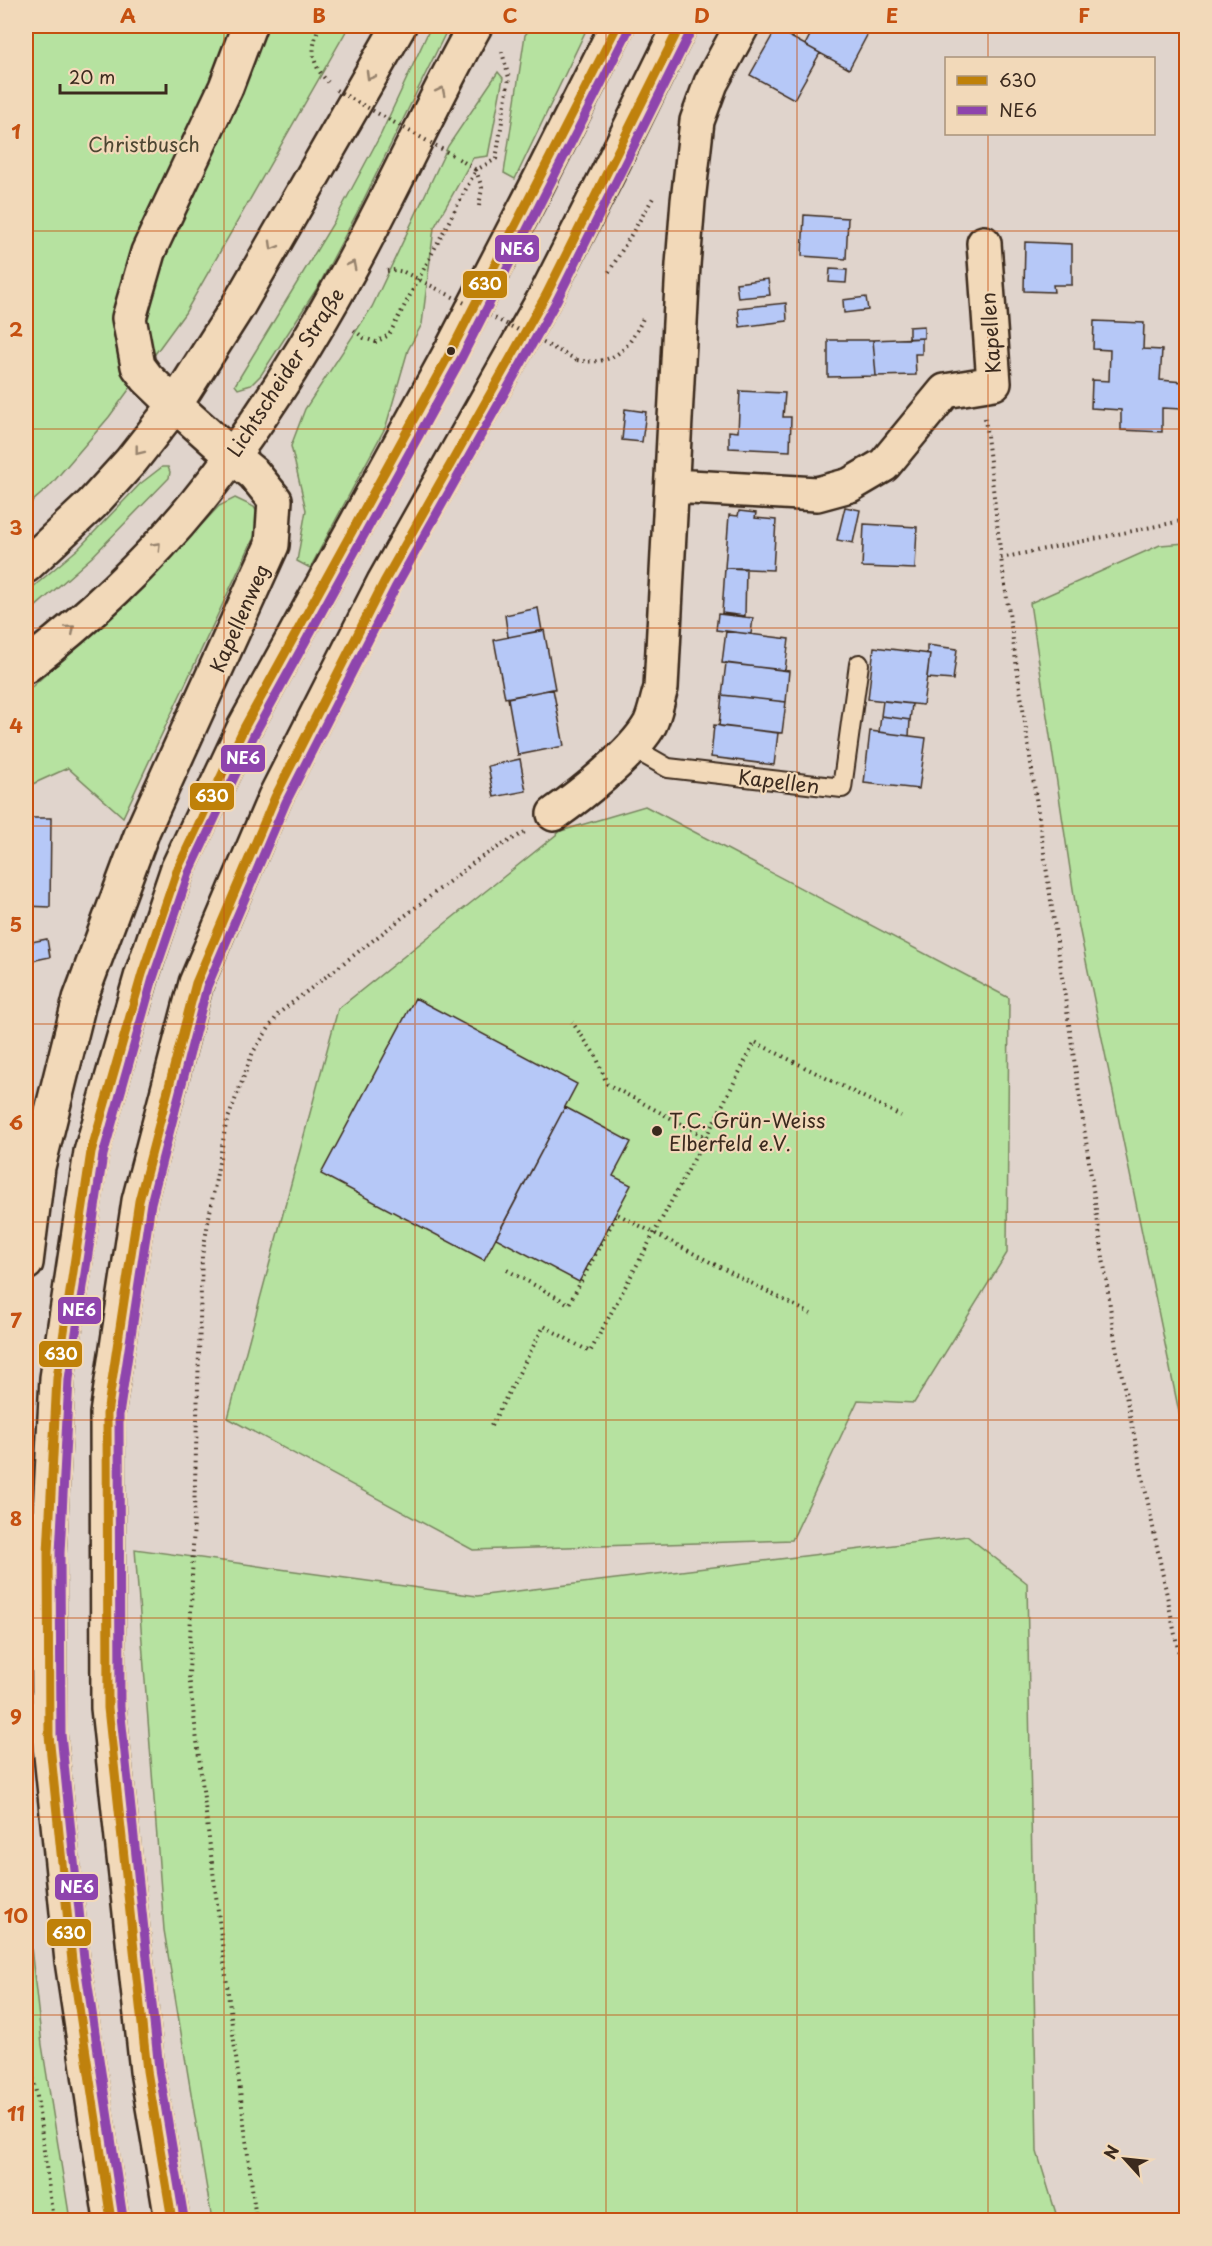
<svg xmlns="http://www.w3.org/2000/svg" width="1212" height="2246" viewBox="0 0 1212 2246" font-family="'Playpen Sans',sans-serif">
  <rect width="100%" height="100%" fill="#e0d4cc"/>
  <filter id="ink" filterUnits="userSpaceOnUse"><feTurbulence type="fractalNoise" baseFrequency=".0167" numOctaves="2"/><feDisplacementMap in="SourceGraphic" scale="12" xChannelSelector="R" yChannelSelector="G"/><feConvolveMatrix kernelMatrix="1 2 1 2 8 2 1 2 1" color-interpolation-filters="sRGB"/></filter>
  <g filter="url(#ink)">
    <path fill="#b6e2a0" stroke="#78865f" stroke-width="1.5" d="M26 26H349L185 313 109 417 49 487 26 507Z
      M431 26H449L360 207 319 285 261 375 251 385 238 389 235 385 335 220 381 134Z
      M532 26H588L515 179 504 173 525 35Z
      M498 72 503 78 488 156 473 158 434 228 422 324 408 350 386 426 310 568 297 561 306 510 291 446 305 409 372 307 448 146Z
      M162 467H168L170 472 169 478 92 557 26 615V593L79 548 140 484Z
      M235 498 254 507 262 520 123 817 68 768 26 787V692L144 587 219 506Z
      M1186 543V1446L1078 922 1030 603 1160 545Z
      M645 806 1009 998 1007 1253 914 1403 858 1400 792 1540 473 1550 228 1418 338 1009 561 831Z
      M967 1536 1027 1583 1037 2152 1058 2220H212L164 1930 135 1549 477 1596Z
      M26 1903 42 2045 70 2220H26Z"/>
    <path fill="#b6c8f7" stroke="#3b2a1e" stroke-width="1.5" d="M815 26H872L849 69 805 45Z
      M776 29 820 53 794 99 750 75Z
      M804 215 848 218 846 259 802 256Z
      M1025 242 1072 244V285H1053L1054 292 1024 291Z
      M830 269 847 270 846 283 829 282Z
      M768 279 770 295 738 298 736 283Z
      M866 297 868 310 844 313 843 300Z
      M786 303 787 321 740 327 738 308Z
      M1094 321 1144 323 1143 349 1162 350 1160 380 1183 382 1182 409 1162 408V432L1121 430V410L1091 408 1092 380 1109 381 1110 350 1093 349Z
      M924 326V338L909 339V327Z
      M922 338V354H915L916 375 876 376 873 340Z
      M828 340H873L876 376 828 377Z
      M740 391 785 393 783 417H791L790 451 729 448V431L738 432Z
      M625 409 646 412 642 442 622 440Z
      M845 507 860 510 853 543 837 540Z
      M739 511 756 513 755 518 776 520 773 570 725 568 729 515 738 516Z
      M864 524 917 527 915 569 862 567Z
      M725 568H746L745 616 722 613Z
      M538 608 542 631 508 637 505 615Z
      M718 614 753 618 751 634 716 630Z
      M544 630 555 689 505 698 494 640Z
      M726 631 789 639 785 670 722 663Z
      M927 645 957 649 953 680 927 678 930 654H927Z
      M874 647 930 654 923 705 868 699Z
      M726 663 789 671 786 702 722 695Z
      M553 689 564 746 518 755 508 698Z
      M722 695 786 702 782 733 719 726Z
      M883 701 912 704 910 720 881 716Z
      M881 716 910 720 909 736 879 732Z
      M714 725 778 733 774 765 711 757Z
      M870 731 926 738 919 789 864 783Z
      M520 759 526 791 494 797 488 766Z
      M26 818H51L50 907 26 906Z
      M47 939 50 957 26 962V943Z
      M415 998 577 1084 484 1260 321 1174Z
      M565 1107 631 1142 613 1176 631 1185 579 1282 496 1238Z"/>
    <g fill="none" stroke-linecap="round" stroke-linejoin="round">
      <g stroke="#3b2a1e" stroke-width="22">
        <path id="service" d="M633 748 668 768 842 788 859 664"/>
      </g>
      <g stroke="#3b2a1e" stroke-width="38">
        <path id="minor" d="M175 405 147 378 138 366 129 318 148 252 226 87 249 26
          M672 486 817 494 850 485 884 465 945 391 994 383 984 243
          M554 814C581 795 634 753 650 724 655 714 657 700 661 688L683 265 688 201 697 121 711 83 742 26
          M26 1263 38 1167 80 999 143 830 272 545 275 500 254 474 232 456"/>
      </g>
      <g stroke="#3b2a1e" stroke-width="38">
        <path id="primary" d="M175 405 232 456
          M26 566 92 504 131 461 175 405 238 306 399 26
          M26 666C86 620 148 562 196 503 254 432 304 352 348 272 393 191 430 106 475 26"/>
      </g>
      <g stroke="#3b2a1e" stroke-width="38">
        <path id="trunk" d="M111 2220 72 1961 49 1735 48 1553 57 1378 91 1152 142 974 178 868 244 728 451 351 535 189 617 26
          M172 2220 147 2071 108 1708 107 1414 139 1201 196 983 275 797 384 582 546 295 607 175 680 26"/>
      </g>
      <path stroke="#3b2a1e" stroke-width="4" stroke-dasharray="1.5 4.5" stroke-linecap="butt" d="M319 26C311 49 310 63 328 82
        M479 206 482 188 476 170 496 159 509 78 502 52
        M387 271 395 270 404 272
        M609 272 653 198
        M354 330 364 338 376 342 389 335 476 170 456 157
        M577 360C614 367 630 348 644 316
        M985 418 1001 558 1116 1347 1179 1654 1186 1682
        M1001 558 1186 520
        M706 1137 755 1042 901 1116
        M507 1270 569 1304 617 1214 811 1314
        M491 1426 544 1326 590 1352 706 1137 607 1084 596 1056 572 1022
        M26 2043 37 2097 53 2220
        M256 2220 189 1676 202 1256 226 1124 253 1052 279 1013 481 857 525 832"/>
      <use href="#service" stroke="#f2d9b9" stroke-width="18"/>
      <use href="#minor" stroke="#f2d9b9" stroke-width="33"/>
      <use href="#primary" stroke="#f2d9b9" stroke-width="33"/>
      <use href="#trunk" stroke="#f2d9b9" stroke-width="33"/>
      <path stroke="#3b2a1e" stroke-width="4" stroke-dasharray="1.5 4.5" stroke-linecap="butt" d="M336 90 456 157
        M404 272 577 360"/>
      <g stroke="#f2d9b9" stroke-width="14">
        <path id="bus-1" d="M111 2220 72 1961 49 1735 48 1553 57 1378 91 1152 142 974 178 868 244 728 451 351 617 26
          M172 2220 147 2071 108 1708 107 1414 139 1201 196 983 275 797 384 582 546 295 680 26"/>
      </g>
      <g stroke="#f2d9b9" stroke-width="14">
        <path id="bus-2" d="M123 2218 84 1959 61 1734 60 1553 69 1379 103 1155 153 978 189 873 255 733 462 357 628 31
          M184 2218 159 2069 120 1707 119 1415 151 1203 207 987 286 802 395 588 557 300 691 31"/>
      </g>
      <use href="#bus-1" stroke="#bf8109" stroke-width="9"/>
      <use href="#bus-2" stroke="#8e44ad" stroke-width="9"/>
    </g>
    <defs><path id="oneway-chevron" d="M-2-3.5L2.5 0L-2 3.5" fill="none" stroke-width="1.6" stroke-linecap="round" stroke-linejoin="round" transform="scale(1.5)"/></defs>
    <g stroke="#96826c">
      <use href="#oneway-chevron" transform="translate(370 76) rotate(120)"/>
      <use href="#oneway-chevron" transform="translate(441 91) rotate(-63)"/>
      <use href="#oneway-chevron" transform="translate(273 246) rotate(120)"/>
      <use href="#oneway-chevron" transform="translate(352 265) rotate(-63)"/>
      <use href="#oneway-chevron" transform="translate(139 451) rotate(128)"/>
      <use href="#oneway-chevron" transform="translate(157 546) rotate(-47)"/>
      <use href="#oneway-chevron" transform="translate(71 629) rotate(-41)"/>
    </g>
  </g>
  <path fill="none" stroke="#c55010" stroke-width="1.5" stroke-opacity="0.55" d="M224 26V2220M415 26V2220M606 26V2220M797 26V2220M988 26V58M988 134V2220M26 231H1186M26 429H1186M26 628H1186M26 826H1186M26 1024H1186M26 1222H1186M26 1420H1186M26 1618H1186M26 1817H1186M26 2015H1186"/>
  <g fill="#3b2a1e" stroke="#f2d9b9" stroke-width="2">
    <circle cx="451" cy="351" r="5"/>
    <circle cx="657" cy="1131" r="6"/>
  </g>
  <g text-anchor="middle" dominant-baseline="central" stroke-width="4.5" stroke-linejoin="round" paint-order="stroke">
    <g font-size="20" fill="#4d4632" stroke="#f2d9b9">
      <text x="144" y="144">Christbusch</text>
    </g>
    <g font-size="20" fill="#3b2a1e" stroke="#f2d9b9">
      <text transform="translate(990 333) rotate(-94)">Kapellen</text>
      <text transform="translate(285 372) rotate(-57)">Lichtscheider Straße</text>
      <text transform="translate(239 618) rotate(-66)">Kapellenweg</text>
      <text transform="translate(779 781) rotate(7)">Kapellen</text>
    </g>
    <g font-size="20" fill="#3b2a1e" stroke="#f2d9b9" text-anchor="start">
      <text x="669" y="1120">T.C. Grün-Weiss<tspan x="669" dy="23">Elberfeld e.V.</tspan></text>
    </g>
  </g>
  <g stroke="#f2d9b9" stroke-width="2">
    <rect x="494" y="234" width="46" height="29" rx="6" fill="#8e44ad"/>
    <rect x="462" y="270" width="46" height="29" rx="6" fill="#bf8109"/>
    <rect x="220" y="744" width="46" height="29" rx="6" fill="#8e44ad"/>
    <rect x="189" y="782" width="46" height="29" rx="6" fill="#bf8109"/>
    <rect x="57" y="1296" width="45" height="29" rx="6" fill="#8e44ad"/>
    <rect x="38" y="1340" width="45" height="28" rx="6" fill="#bf8109"/>
    <rect x="54" y="1873" width="45" height="28" rx="6" fill="#8e44ad"/>
    <rect x="46" y="1918" width="46" height="29" rx="6" fill="#bf8109"/>
  </g>
  <g font-size="16" text-anchor="middle" font-weight="bold" fill="#fff">
    <text x="517" y="255">NE6</text>
    <text x="485" y="290">630</text>
    <text x="243" y="764">NE6</text>
    <text x="212" y="802">630</text>
    <text x="79" y="1316">NE6</text>
    <text x="61" y="1360">630</text>
    <text x="77" y="1893">NE6</text>
    <text x="69" y="1939">630</text>
  </g>
  <rect width="1212" height="2246" fill="none" stroke="#f2d9b9" stroke-width="66"/>
  <rect x="945" y="57" width="210" height="78" fill="#f2d9b9" stroke="#a9937b" stroke-width="1.5"/>
  <rect x="957" y="76" width="30" height="9" fill="#bf8109" stroke="#a9937b" stroke-width="1.5"/>
  <text x="999" y="87" font-size="18" fill="#3b2a1e">630</text>
  <rect x="957" y="106" width="30" height="9" fill="#8e44ad" stroke="#a9937b" stroke-width="1.5"/>
  <text x="999" y="117" font-size="18" fill="#3b2a1e">NE6</text>
  <g transform="translate(1125 2159) rotate(297)" stroke="#f2d9b9" stroke-width="4.5" paint-order="stroke">
  <path d="M0-4.5L10 22L0 15L-10 22Z" fill="#3b2a1e"/>
  <text y="-9" font-size="16" font-weight="bold" text-anchor="middle" fill="#3b2a1e">N</text>
  </g>
  <path d="M60 84v9h106v-9" fill="none" stroke="#3b2a1e" stroke-width="3"/>
  <text x="69" y="84" font-size="18" fill="#3b2a1e" stroke="#f2d9b9" stroke-width="4.5" paint-order="stroke">20 m</text>
  <rect x="33" y="33" width="1146" height="2180" fill="none" stroke="#c55010" stroke-width="2"/>
  <g font-size="20" text-anchor="middle" font-weight="bold" fill="#c55010">
    <text x="128" y="23">A</text>
    <text x="319" y="23">B</text>
    <text x="510" y="23">C</text>
    <text x="702" y="23">D</text>
    <text x="892" y="23">E</text>
    <text x="1084" y="23">F</text>
    <text x="16" y="139">1</text>
    <text x="16" y="337">2</text>
    <text x="16" y="535">3</text>
    <text x="16" y="733">4</text>
    <text x="16" y="932">5</text>
    <text x="16" y="1130">6</text>
    <text x="16" y="1328">7</text>
    <text x="16" y="1526">8</text>
    <text x="16" y="1724">9</text>
    <text x="16" y="1923">10</text>
    <text x="16" y="2121">11</text>
  </g>
</svg>
